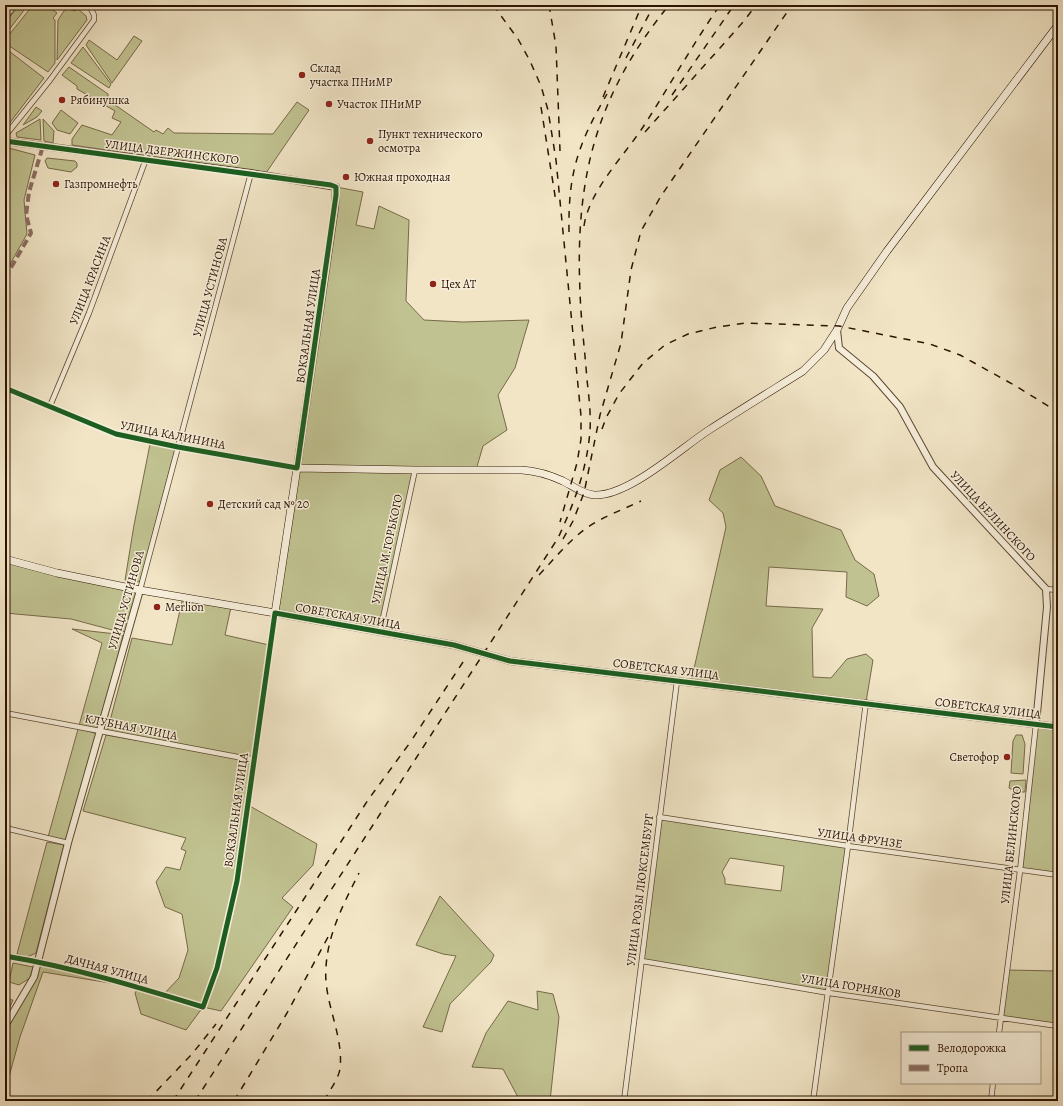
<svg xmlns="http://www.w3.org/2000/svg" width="1063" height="1106" viewBox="0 0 1063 1106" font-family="Alegreya,serif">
  <rect width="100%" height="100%" fill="#f1e5c6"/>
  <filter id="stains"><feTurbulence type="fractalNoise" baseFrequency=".005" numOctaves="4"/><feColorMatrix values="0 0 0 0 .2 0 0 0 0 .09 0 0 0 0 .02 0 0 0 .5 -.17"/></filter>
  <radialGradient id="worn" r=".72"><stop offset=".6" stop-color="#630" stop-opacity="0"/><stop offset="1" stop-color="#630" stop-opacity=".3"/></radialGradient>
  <path fill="#c1c291" stroke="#766a48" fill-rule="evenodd" d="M19 5H28L5 35V23Z
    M33 5H51L50 8 57 13 53 18 55 20V63L48 72 5 43V40Z
    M66 8 75 11 77 8 86 16 87 20 57 60 58 20Z
    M134 36 142 41 112 83 86 45 89 40 117 60Z
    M83 47 111 84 109 88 71 63Z
    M5 48 44 78 5 129Z
    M69 67 108 94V100L154 132 156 130 163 134 168 128 174 133 273 134 297 102 309 110 266 173 72 145V139L82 125 112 135 121 122 112 118 115 111 77 89V86L62 75Z
    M36 107 42 111 37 117 23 125Z
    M61 110 78 123 70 134 57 130 52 123Z
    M40 119 41 140 17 137 16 133Z
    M43 119 54 131 53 143 44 141Z
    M5 147 35 155 24 200 27 234 5 273Z
    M47 158 75 161 77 163V167L71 172 48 168 45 161Z
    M336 187 363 192 356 225 374 229 379 206 409 220 406 301 424 320 463 322 529 320 515 368 498 395 507 430 483 446 476 470 415 471 380 632 275 613Z
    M150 444 175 450 140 582 125 580 134 525Z
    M741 457 761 476 775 506 841 530 855 560 874 574 879 596 867 606 846 597 847 572 769 567 766 606 823 609 812 628 813 677 831 678 847 659 866 654 873 660 866 702 691 682 726 527 723 513 709 500 720 470Z
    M5 559 140 590 126 631 120 632 71 619 5 613Z
    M183 597 231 607 225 635 269 645 248 805 317 844 313 865 282 898 293 907 221 1011 203 1007 186 1030 141 1014 135 993 139 987 163 995 179 978 188 950 182 914 165 907 156 882 166 867 180 870 186 851 181 849 186 838 83 811 106 735 218 754 107 732 132 638 172 645Z
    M72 629 116 634 123 636 99 730 82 729 97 734 76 810 65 841 48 837 102 643Z
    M1036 724 1058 727V875L1020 871Z
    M1016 735H1022L1025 744 1023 774 1011 773 1013 741Z
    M1026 780 1025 792H1016L1009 788 1010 781Z
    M659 817 848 846 829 993 642 961ZM730 858 784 866 781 891 725 884V879L722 872Z
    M47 842 64 845 36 953 27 957 17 954Z
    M440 896 494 955 491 962 450 1004 442 1032 423 1027 456 956 443 954 416 945Z
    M13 963 33 967 30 978 19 985 9 982Z
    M39 963 110 983 43 972 20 1037 5 1091V1026Z
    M1007 970 1058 971V1012L1056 1026 1001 1018Z
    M537 991 553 994 559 1017 550 1101H520L503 1069 472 1067 486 1033 508 1001 538 1010Z
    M5 999 13 1000 6 1016H5Z"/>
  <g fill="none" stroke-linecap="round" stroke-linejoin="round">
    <path stroke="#6f7a6b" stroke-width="1.5" d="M1055 643 1058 653"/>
    <g stroke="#5d4832" stroke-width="6">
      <path id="minor" d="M5 18 15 5
        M5 136 50 80 94 20V15L89 5
        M5 388 116 434 178 447 297 468
        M50 406 89 313 146 159
        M1046 589 1058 590
        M140 590 251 173
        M380 632 415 470
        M5 713 243 758 253 759
        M659 817 848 846 1058 875
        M5 828 68 843
        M5 956C72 967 138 987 203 1007L217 968 237 881 275 613
        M642 961 829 993 1058 1026
        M999 1033 1020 871 1036 724
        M624 1101 677 681
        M813 1101 848 846 866 702
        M991 1101 993 1083"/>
    </g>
    <g stroke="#5d4832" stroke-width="8">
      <path id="tertiary" d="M5 141 251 173 336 187 335 207 297 468
        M837 330 839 348 873 376 900 407 933 467 1046 589 1047 607 1036 724
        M275 613 454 645 510 661 1058 727
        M5 1026 34 977 68 843 140 590"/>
    </g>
    <g stroke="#2c1300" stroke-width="8">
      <path id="secondary" d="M5 559 57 573 140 590 275 613 297 468 415 470H522C537 471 550 475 563 481 573 486 582 494 594 495 628 497 681 448 709 430 740 410 771 391 803 371L824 350 837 330 847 308 887 251 1058 25"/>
    </g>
    <use href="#minor" stroke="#f6eeda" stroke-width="4.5"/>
    <use href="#tertiary" stroke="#f6eeda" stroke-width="6"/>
    <use href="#secondary" stroke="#f6eeda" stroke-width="7"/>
    <path stroke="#2c1300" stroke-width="1.5" stroke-dasharray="7 7" stroke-linecap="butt" d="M493 5 518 39 530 61 541 86 548 110 556 160 581 416V439L577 463 560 522
      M549 5 556 46 560 151
      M626 58 654 5
      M672 95 734 5
      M603 97 642 5
      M541 107 556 202
      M645 132 744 21 756 5
      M584 226C589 190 626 154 645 124 670 85 693 44 720 5
      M569 232C568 173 578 144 607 94
      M602 429 606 418 619 394 643 363 665 345 688 334 717 327 746 323 839 326 930 344 960 355 1014 385 1058 412
      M563 539 573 521 584 493 600 415 621 343 631 270 641 231 661 196 792 5
      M539 575C554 559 568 542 585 529 602 517 622 510 641 501
      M413 738 465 659
      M147 1101 192 1054 216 1024
      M173 1101 368 800 409 744
      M195 1101 558 538C574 504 587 469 590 431 591 414 589 397 587 380 585 351 581 322 580 292 575 178 596 95 669 5
      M234 1101 287 1013 328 937
      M324 1101C329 1091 338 1080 340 1069 344 1034 323 1002 326 967 328 933 344 903 359 873"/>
    <path stroke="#8d6e63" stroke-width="4" stroke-dasharray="8 4" stroke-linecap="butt" d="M5 278 31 233 26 215 29 192 43 146"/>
    <g stroke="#f6eeda" stroke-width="8">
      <path id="cycleway" d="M5 141 331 185 336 187V195L297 468 178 447 116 434 5 388
        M5 956C72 967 138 987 203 1007L217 968 237 881 275 613 454 645 510 661 1058 727"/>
    </g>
    <use href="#cycleway" stroke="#1b5e20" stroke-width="5"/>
  </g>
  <g fill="#8f2418" stroke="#f6eeda" stroke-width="1.5">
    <circle cx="302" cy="75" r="4"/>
    <circle cx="62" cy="100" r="4"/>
    <circle cx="329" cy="104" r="4"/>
    <circle cx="370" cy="141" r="4"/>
    <circle cx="346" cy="177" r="4"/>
    <circle cx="56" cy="184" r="4"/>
    <circle cx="433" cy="284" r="4"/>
    <circle cx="210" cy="504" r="4"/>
    <circle cx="157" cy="607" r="4"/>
    <circle cx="1007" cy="757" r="4"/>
  </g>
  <g text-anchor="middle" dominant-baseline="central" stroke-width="3" stroke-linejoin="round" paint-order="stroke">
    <g font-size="12" fill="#2c1300" stroke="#f6eeda" text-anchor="start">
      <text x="310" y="68">Склад<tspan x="310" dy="14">участка ПНиМР</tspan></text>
      <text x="70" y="100">Рябинушка</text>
      <text x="337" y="104">Участок ПНиМР</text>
      <text x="378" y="134">Пункт технического<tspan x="378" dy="14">осмотра</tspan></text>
      <text x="354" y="177">Южная проходная</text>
      <text x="64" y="184">Газпромнефть</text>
      <text x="441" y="284">Цех АТ</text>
      <text x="218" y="504">Детский сад № 20</text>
      <text x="165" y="607">Merlion</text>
      <text x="999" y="757" text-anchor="end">Светофор</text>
    </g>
    <g font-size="12" fill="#2c1300" stroke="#f6eeda">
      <text transform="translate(172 152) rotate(7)">УЛИЦА ДЗЕРЖИНСКОГО</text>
      <text transform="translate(90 280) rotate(-69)">УЛИЦА КРАСИНА</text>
      <text transform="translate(210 287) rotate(-75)">УЛИЦА УСТИНОВА</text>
      <text transform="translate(308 326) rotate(-82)">ВОКЗАЛЬНАЯ УЛИЦА</text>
      <text transform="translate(173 435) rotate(11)">УЛИЦА КАЛИНИНА</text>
      <text transform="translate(993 516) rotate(47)">УЛИЦА БЕЛИНСКОГО</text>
      <text transform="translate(387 549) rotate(-78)">УЛИЦА М.ГОРЬКОГО</text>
      <text transform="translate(126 600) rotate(-74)">УЛИЦА УСТИНОВА</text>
      <text transform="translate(348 616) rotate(10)">СОВЕТСКАЯ УЛИЦА</text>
      <text transform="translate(666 669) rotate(7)">СОВЕТСКАЯ УЛИЦА</text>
      <text transform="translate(988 708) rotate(7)">СОВЕТСКАЯ УЛИЦА</text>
      <text transform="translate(131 727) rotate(11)">КЛУБНАЯ УЛИЦА</text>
      <text transform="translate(236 810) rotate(-82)">ВОКЗАЛЬНАЯ УЛИЦА</text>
      <text transform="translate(860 838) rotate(8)">УЛИЦА ФРУНЗЕ</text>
      <text transform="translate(1011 845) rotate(-84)">УЛИЦА БЕЛИНСКОГО</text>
      <text transform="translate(640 890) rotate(-83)">УЛИЦА РОЗЫ ЛЮКСЕМБУРГ</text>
      <text transform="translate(107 969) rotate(15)">ДАЧНАЯ УЛИЦА</text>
      <text transform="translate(851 986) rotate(9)">УЛИЦА ГОРНЯКОВ</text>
    </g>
  </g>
  <rect width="1063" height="1106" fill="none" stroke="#f1e5c6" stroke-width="20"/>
  <rect x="6" y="6" width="1051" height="1094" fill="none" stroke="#2c1300" stroke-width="2"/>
  <rect x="10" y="10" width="1043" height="1086" fill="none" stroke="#2c1300"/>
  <rect x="901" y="1032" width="140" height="52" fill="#f6eeda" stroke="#a59683"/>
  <rect x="909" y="1045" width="20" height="6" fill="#1b5e20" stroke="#a59683"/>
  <text x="937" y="1052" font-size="12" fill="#2c1300">Велодорожка</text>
  <rect x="909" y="1065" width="20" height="6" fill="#8d6e63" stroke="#a59683"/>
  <text x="937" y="1072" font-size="12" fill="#2c1300">Тропа</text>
  <rect width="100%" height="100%" filter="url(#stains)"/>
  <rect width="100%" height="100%" fill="url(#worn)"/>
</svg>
